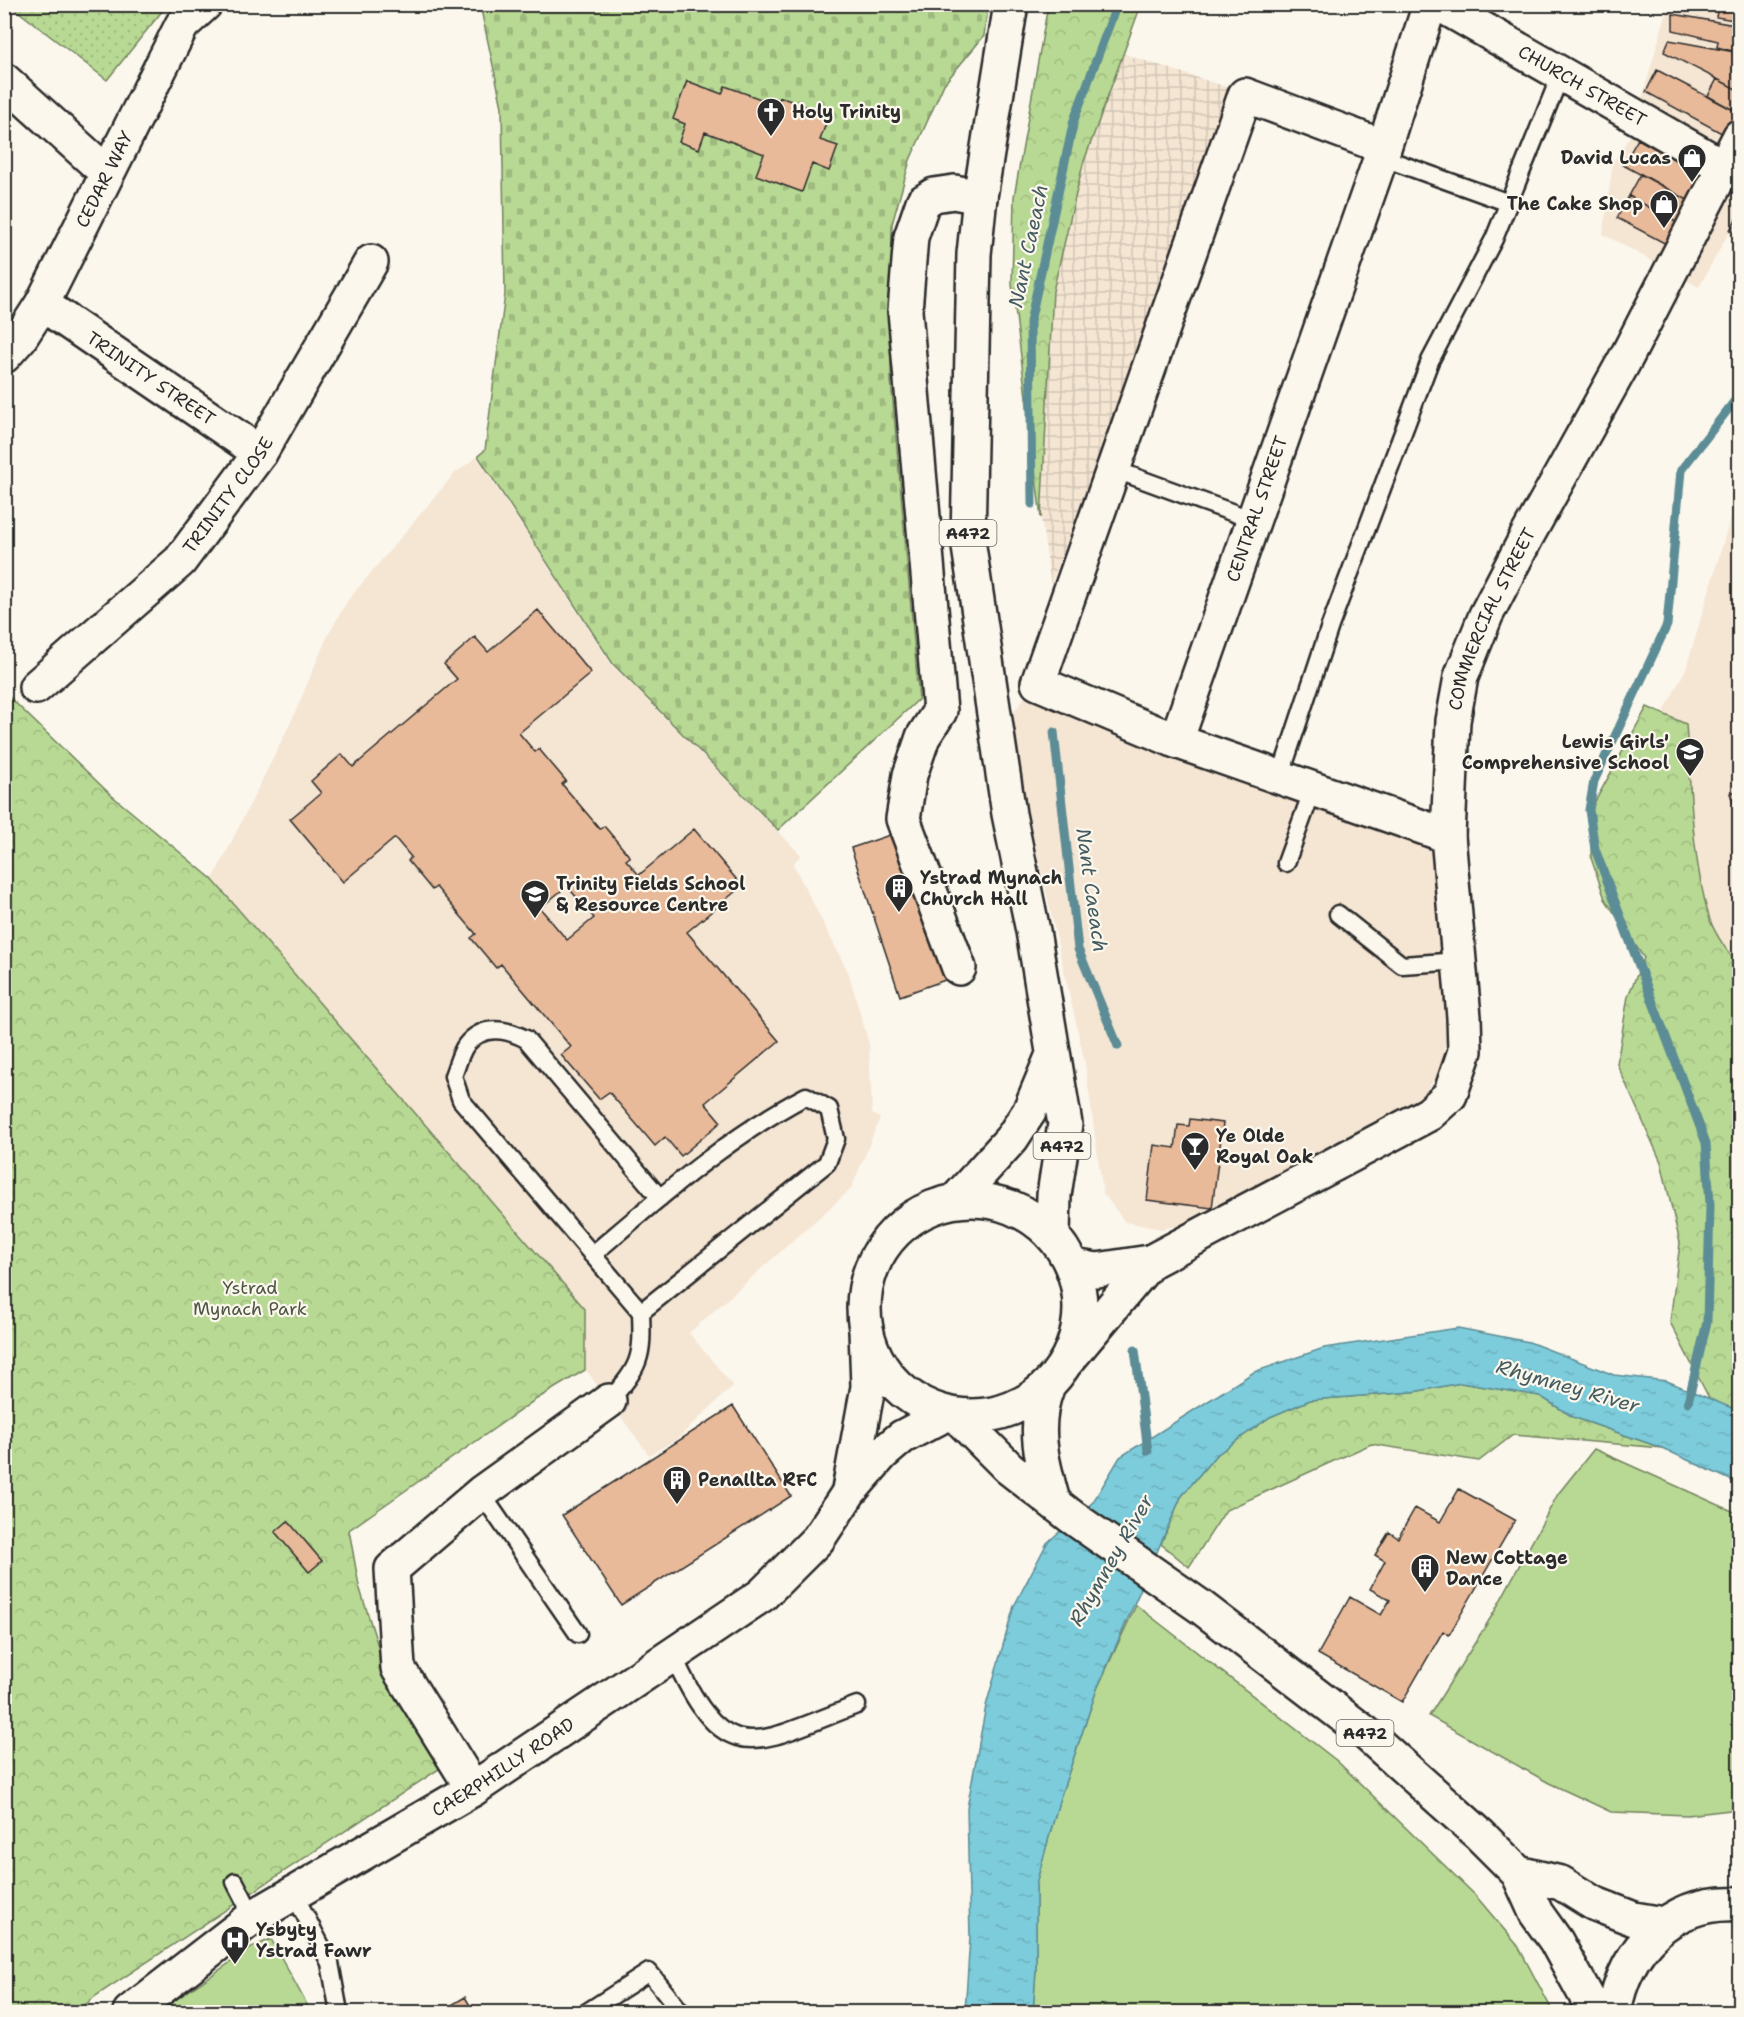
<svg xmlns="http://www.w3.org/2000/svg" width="1744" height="2017" viewBox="0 0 1744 2017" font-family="'Shantell Sans',sans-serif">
  <defs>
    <pattern id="industrial-grid" width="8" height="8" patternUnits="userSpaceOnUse" patternTransform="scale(1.5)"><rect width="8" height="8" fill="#f5e5d3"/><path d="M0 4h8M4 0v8" fill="none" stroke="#d2c5b5"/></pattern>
    <pattern id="forest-crowns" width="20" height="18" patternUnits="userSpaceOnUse" patternTransform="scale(1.5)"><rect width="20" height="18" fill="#b8d993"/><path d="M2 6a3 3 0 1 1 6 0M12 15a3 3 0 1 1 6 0" fill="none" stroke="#9eba7f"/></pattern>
    <pattern id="cemetery-stones" width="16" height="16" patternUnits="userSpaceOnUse" patternTransform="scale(1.5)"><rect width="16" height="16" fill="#b8d993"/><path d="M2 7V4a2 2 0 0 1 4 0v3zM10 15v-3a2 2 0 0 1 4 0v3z" fill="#9eba7f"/></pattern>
    <pattern id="garden-dots" width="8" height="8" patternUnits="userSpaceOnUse" patternTransform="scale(1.5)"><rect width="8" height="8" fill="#b8d993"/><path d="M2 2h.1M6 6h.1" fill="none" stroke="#9eba7f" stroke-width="1.8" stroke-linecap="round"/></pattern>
    <pattern id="water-ripples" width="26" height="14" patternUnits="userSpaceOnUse" patternTransform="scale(1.5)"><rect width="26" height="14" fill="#7dccdb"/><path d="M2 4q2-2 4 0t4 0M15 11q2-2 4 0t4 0" fill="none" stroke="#6cafbc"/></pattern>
  </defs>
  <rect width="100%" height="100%" fill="#fbf7ec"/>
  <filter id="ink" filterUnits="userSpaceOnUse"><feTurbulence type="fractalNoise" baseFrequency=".0167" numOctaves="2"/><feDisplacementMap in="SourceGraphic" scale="12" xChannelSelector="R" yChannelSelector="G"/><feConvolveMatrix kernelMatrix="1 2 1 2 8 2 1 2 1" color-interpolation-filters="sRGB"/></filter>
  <g filter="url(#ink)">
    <path fill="#f5e5d3" d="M1653 5H1739V239L1728 234 1699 287 1603 234 1613 162 1632 133 1668 7Z
      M477 457 611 664 801 855 793 864 849 974 869 1044 872 1114 880 1118 851 1189 689 1333 733 1386 677 1439 649 1455 586 1370 585 1309 213 879 292 720 327 637 348 600 455 473Z
      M1739 489V1078L1658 723 1686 669Z
      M1034 685 1435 832 1439 856 1438 928 1447 1018 1446 1041 1439 1073 1418 1101 1184 1224 1162 1229 1125 1222 1103 1193 1085 1063 1021 781 1010 717Z"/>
    <path fill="url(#industrial-grid)" d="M1121 53 1239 91 1051 584 1041 518 1053 291 1083 164Z"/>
    <path fill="#b8d993" stroke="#72825f" stroke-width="1.5" d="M1594 1449 1739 1514V1809L1687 1815 1611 1812 1549 1783 1429 1716 1493 1614 1558 1494Z
      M1136 1605 1337 1761 1475 1895 1518 1946 1553 2012H1033L1036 1970V1884L1059 1801 1097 1689Z
      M271 1939 311 2012H158L253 1947Z"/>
    <path fill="url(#forest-crowns)" stroke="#72825f" stroke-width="1.5" d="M1048 5H1141L1083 164 1053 291 1041 518 1012 284 1014 197Z
      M4 692 111 795 212 879 585 1309V1370L535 1400 349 1530 359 1586 383 1662 442 1767 97 1995 76 2012H5Z
      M1647 707 1686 724C1691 788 1691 858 1710 920 1716 937 1729 953 1739 967V1411L1710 1400 1670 1322 1680 1243 1661 1162 1617 1064 1628 996 1644 958 1605 899 1591 858 1592 807Z
      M1461 1383 1540 1396 1573 1417 1662 1448 1513 1435 1479 1461 1371 1444 1226 1510 1189 1567 1161 1544 1181 1497 1215 1456 1270 1417 1310 1400 1413 1392Z"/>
    <path fill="url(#cemetery-stones)" stroke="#72825f" stroke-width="1.5" d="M480 5H988L984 36 944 84 910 160 892 224 891 379 919 699 778 830 613 664 478 456 485 450 505 294 502 107Z"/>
    <path fill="url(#garden-dots)" stroke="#72825f" stroke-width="1.5" d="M10 5H167L107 80Z"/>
    <path fill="url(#water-ripples)" stroke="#5c8c95" stroke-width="1.5" d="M1458 1328 1529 1342 1614 1375 1667 1381 1739 1411V1484L1662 1448 1573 1417 1540 1396 1461 1383 1413 1392 1310 1400 1270 1417 1215 1456 1181 1497 1097 1689 1059 1801 1036 1884V1970L1033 2012H965L970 1938 967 1808 986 1706 1014 1606 1047 1543 1093 1502 1120 1457 1254 1372 1324 1348Z"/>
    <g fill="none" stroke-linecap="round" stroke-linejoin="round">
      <path stroke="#5c8c95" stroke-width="9" d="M1032 504 1030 322 1074 120 1117 4
        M1054 732 1078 949 1118 1046
        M1135 1350 1148 1451
        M1688 1402 1707 1322 1710 1205 1706 1143 1595 849 1589 810 1594 781 1667 625 1681 470 1740 394"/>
    </g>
    <path fill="#e8ba99" stroke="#2b2b2b" stroke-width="1.5" fill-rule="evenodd" d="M1706 4H1740V21L1716 17 1718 6Z
      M1673 14 1740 26V53L1717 47 1718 41 1673 30Z
      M1669 40 1740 53V91L1664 52Z
      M1657 70 1739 113 1727 136 1646 92Z
      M1717 79 1740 91 1739 113 1708 96Z
      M687 81 722 94 725 86 777 105 780 97 829 115 820 140 838 146 829 171 812 164 802 192 756 175 764 154 705 132 699 149 679 142 685 124 673 119Z
      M1638 139 1707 177 1693 203 1623 165Z
      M1641 174 1693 203 1681 225 1629 196Z
      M1629 196 1681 225 1670 246 1617 218Z
      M1740 212V235L1730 230Z
      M538 610 591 673 519 733 535 752 539 749 566 781 562 784 600 829 604 826 630 857 626 860 639 875 694 829 742 886 687 932 779 1041 705 1103 721 1122 681 1156 665 1137 655 1146 609 1092 599 1099 561 1055 571 1047 501 964 496 968 471 938 476 934 436 887 432 890 408 861 411 857 395 838 343 882 290 819 321 793 311 781 342 754 353 767 457 679 444 664 475 637 488 652ZM567 886 594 918 567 940 540 908Z
      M1740 790V823L1730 793Z
      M899 832 948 979 900 996 851 848Z
      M1190 1119 1223 1123 1212 1208 1147 1200 1154 1145 1175 1148 1178 1125 1189 1126Z
      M733 1406 791 1496 621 1605 562 1515Z
      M1459 1489 1515 1520 1449 1635 1443 1631 1402 1702 1318 1654 1350 1597 1381 1615 1390 1600 1370 1589 1385 1561 1375 1555 1389 1532 1398 1538 1415 1508 1440 1522Z
      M288 1521 322 1561 309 1572 275 1532Z
      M465 1997 474 2012H440Z"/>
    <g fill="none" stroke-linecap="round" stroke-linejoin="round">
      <g stroke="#2b2b2b" stroke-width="21">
        <path id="service" d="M1381 157 1509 203
          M1113 469 1253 520
          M1280 777 1330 626 1430 361 1494 239 1561 74
          M1286 863 1313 789
          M1338 914 1402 965 1460 961
          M592 1255C659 1198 728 1137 806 1096L829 1109 836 1139 827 1163 641 1312
          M609 1401C640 1366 643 1359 641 1312L461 1100 453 1076C457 1066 460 1053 466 1045 483 1024 506 1029 526 1039L660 1198
          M481 1493 578 1634
          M673 1655C726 1774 756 1743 857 1705
          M235 1882 253 1917
          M294 1894 330 1963 339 2012
          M587 2012 649 1972 681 2012"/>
      </g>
      <g stroke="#2b2b2b" stroke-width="38">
        <g id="minor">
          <path d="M1430 4 1381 157 1176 741 1448 836"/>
          <path id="s1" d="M1439 4 1724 167"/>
          <path d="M4 80 107 173"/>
          <path id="s2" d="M42 304 260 453"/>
          <path id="s3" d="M4 356 20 338 42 304 182 25 205 4"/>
          <path id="s4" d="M36 687 180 561 260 453 371 262"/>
          <path d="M1176 741 1038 683 1245 95 1384 147"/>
          <path d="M959 968 903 819 910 775 923 737 940 711 905 311 909 261 911 237 923 202 934 195 954 192 980 197"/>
          <path d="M473 1789 398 1668 392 1569 481 1493 609 1401"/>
        </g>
      </g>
      <g stroke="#2b2b2b" stroke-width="38">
        <g id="tertiary">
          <path id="s5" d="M1073 1266 1097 1270 1150 1262 1429 1114 1450 1095 1465 1051 1464 1017 1448 836 1453 721 1461 677 1486 615 1527 536 1627 356 1740 136"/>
          <path d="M1067 1361 1150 1262"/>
          <path d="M849 1490 868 1387 866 1330"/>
          <path id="s6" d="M130 2012 253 1917 473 1789 762 1595 818 1539 849 1492 882 1454 902 1437 946 1414"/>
        </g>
      </g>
      <g stroke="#2b2b2b" stroke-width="38">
        <path id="primary" d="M1011 4 980 197 974 254 968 540 1009 814 1033 931 1065 1124 1054 1195 1053 1235
          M864 1308a108 108 0 1 1 216 0a108 108 0 1 1-216 0Z
          M956 1200 1012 1138 1029 1112 1052 1057
          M1047 1388C1032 1427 1042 1462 1053 1501
          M957 1416 1009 1468 1072 1517 1201 1607 1368 1735 1480 1835 1518 1873 1536 1913 1556 1941 1595 2012
          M1518 1873 1561 1883 1593 1903 1634 1919 1664 1924
          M1614 2012C1625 1949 1670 1899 1740 1904"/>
      </g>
      <use href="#service" stroke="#fbf7ec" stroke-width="16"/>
      <use href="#minor" stroke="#fbf7ec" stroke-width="33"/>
      <use href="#tertiary" stroke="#fbf7ec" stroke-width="33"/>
      <use href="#primary" stroke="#fbf7ec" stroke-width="33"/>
    </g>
  </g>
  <defs>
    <g id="church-pin" transform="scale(1.5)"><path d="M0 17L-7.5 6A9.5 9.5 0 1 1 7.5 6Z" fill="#2b2b2b" stroke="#fbf7ec"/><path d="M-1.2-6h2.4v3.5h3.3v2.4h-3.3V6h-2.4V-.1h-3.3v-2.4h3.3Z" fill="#fff"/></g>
    <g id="shop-pin" transform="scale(1.5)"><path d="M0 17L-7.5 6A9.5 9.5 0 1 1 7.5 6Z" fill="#2b2b2b" stroke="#fbf7ec"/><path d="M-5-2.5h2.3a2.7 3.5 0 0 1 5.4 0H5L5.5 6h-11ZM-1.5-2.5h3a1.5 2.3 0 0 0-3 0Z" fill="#fff"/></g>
    <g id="school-pin" transform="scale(1.5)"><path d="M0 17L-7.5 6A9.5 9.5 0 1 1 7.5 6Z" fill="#2b2b2b" stroke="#fbf7ec"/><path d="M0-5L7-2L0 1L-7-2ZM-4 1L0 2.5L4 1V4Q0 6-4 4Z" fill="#fff"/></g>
    <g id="building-pin" transform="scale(1.5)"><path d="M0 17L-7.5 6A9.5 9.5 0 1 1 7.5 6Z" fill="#2b2b2b" stroke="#fbf7ec"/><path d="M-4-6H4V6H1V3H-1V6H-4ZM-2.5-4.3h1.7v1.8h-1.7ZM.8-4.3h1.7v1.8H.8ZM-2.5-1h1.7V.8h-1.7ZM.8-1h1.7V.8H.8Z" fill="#fff"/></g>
    <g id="bar-pin" transform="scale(1.5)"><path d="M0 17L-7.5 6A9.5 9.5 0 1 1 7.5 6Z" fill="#2b2b2b" stroke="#fbf7ec"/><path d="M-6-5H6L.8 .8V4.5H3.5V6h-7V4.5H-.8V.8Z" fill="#fff"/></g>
    <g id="hospital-pin" transform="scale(1.5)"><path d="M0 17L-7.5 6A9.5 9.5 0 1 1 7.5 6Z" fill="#2b2b2b" stroke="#fbf7ec"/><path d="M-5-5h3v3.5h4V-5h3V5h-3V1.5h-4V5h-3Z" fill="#fff"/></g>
  </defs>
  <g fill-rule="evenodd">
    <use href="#church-pin" x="771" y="112"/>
    <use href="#shop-pin" x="1692" y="158"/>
    <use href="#shop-pin" x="1664" y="204"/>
    <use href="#school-pin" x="1690" y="752"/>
    <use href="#building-pin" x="899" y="888"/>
    <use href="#school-pin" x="535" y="894"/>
    <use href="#bar-pin" x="1195" y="1146"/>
    <use href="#building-pin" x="677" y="1480"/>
    <use href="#building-pin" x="1425" y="1568"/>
    <use href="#hospital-pin" x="235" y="1940"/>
  </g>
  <g text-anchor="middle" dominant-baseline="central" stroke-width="4.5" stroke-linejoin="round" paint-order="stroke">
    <g fill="#fbf7ec" stroke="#696865" stroke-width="1.5">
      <rect x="939.5" y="520" width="57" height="26" rx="4.5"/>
      <rect x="1033.5" y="1133" width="57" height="26" rx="4.5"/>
      <rect x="1336.5" y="1720" width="57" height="26" rx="4.5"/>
    </g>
    <g font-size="16" font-weight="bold" fill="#2b2b2b">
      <text x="968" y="533">A472</text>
      <text x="1062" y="1146">A472</text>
      <text x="1365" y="1733">A472</text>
    </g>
    <g font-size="18" fill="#2b2b2b" stroke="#fbf7ec">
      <text stroke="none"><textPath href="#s1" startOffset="165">CHURCH STREET</textPath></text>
      <text stroke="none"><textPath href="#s3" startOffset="204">CEDAR WAY</textPath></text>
      <text stroke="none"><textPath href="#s2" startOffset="132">TRINITY STREET</textPath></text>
      <text stroke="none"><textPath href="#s4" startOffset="273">TRINITY CLOSE</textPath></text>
      <text transform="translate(1257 509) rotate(-71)">CENTRAL STREET</text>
      <text stroke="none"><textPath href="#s5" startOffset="909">COMMERCIAL STREET</textPath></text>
      <text stroke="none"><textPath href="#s6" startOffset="447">CAERPHILLY ROAD</textPath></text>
    </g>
    <g font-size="18" font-weight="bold" fill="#2b2b2b" stroke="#fbf7ec" text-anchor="start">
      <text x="792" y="112">Holy Trinity</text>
      <text x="1671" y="158" text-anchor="end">David Lucas</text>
      <text x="1643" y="204" text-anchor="end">The Cake Shop</text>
      <text x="1669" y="742" text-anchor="end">Lewis Girls'<tspan x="1669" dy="21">Comprehensive School</tspan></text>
      <text x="920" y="878">Ystrad Mynach<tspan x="920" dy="21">Church Hall</tspan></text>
      <text x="556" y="884">Trinity Fields School<tspan x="556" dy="21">&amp; Resource Centre</tspan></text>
      <text x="1216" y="1136">Ye Olde<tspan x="1216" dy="21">Royal Oak</tspan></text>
      <text x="698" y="1480">Penallta RFC</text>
      <text x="1446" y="1558">New Cottage<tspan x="1446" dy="21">Dance</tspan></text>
      <text x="256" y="1930">Ysbyty<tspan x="256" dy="21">Ystrad Fawr</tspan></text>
    </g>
    <g font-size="18" fill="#4e5645" stroke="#fbf7ec">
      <text x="250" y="1288">Ystrad<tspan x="250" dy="21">Mynach Park</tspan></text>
    </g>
    <g font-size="20" font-style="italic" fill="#445b60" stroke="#fbf7ec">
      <text transform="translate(1028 246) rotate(-78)">Nant Caeach</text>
      <text transform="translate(1092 890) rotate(82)">Nant Caeach</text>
      <text transform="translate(1568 1386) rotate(16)">Rhymney River</text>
      <text transform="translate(1111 1560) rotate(-60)">Rhymney River</text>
    </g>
  </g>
  <rect width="1744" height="2017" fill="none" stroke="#fbf7ec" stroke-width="24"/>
  <rect x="12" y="12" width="1720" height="1993" fill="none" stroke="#2b2b2b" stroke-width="2" filter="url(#ink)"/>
</svg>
